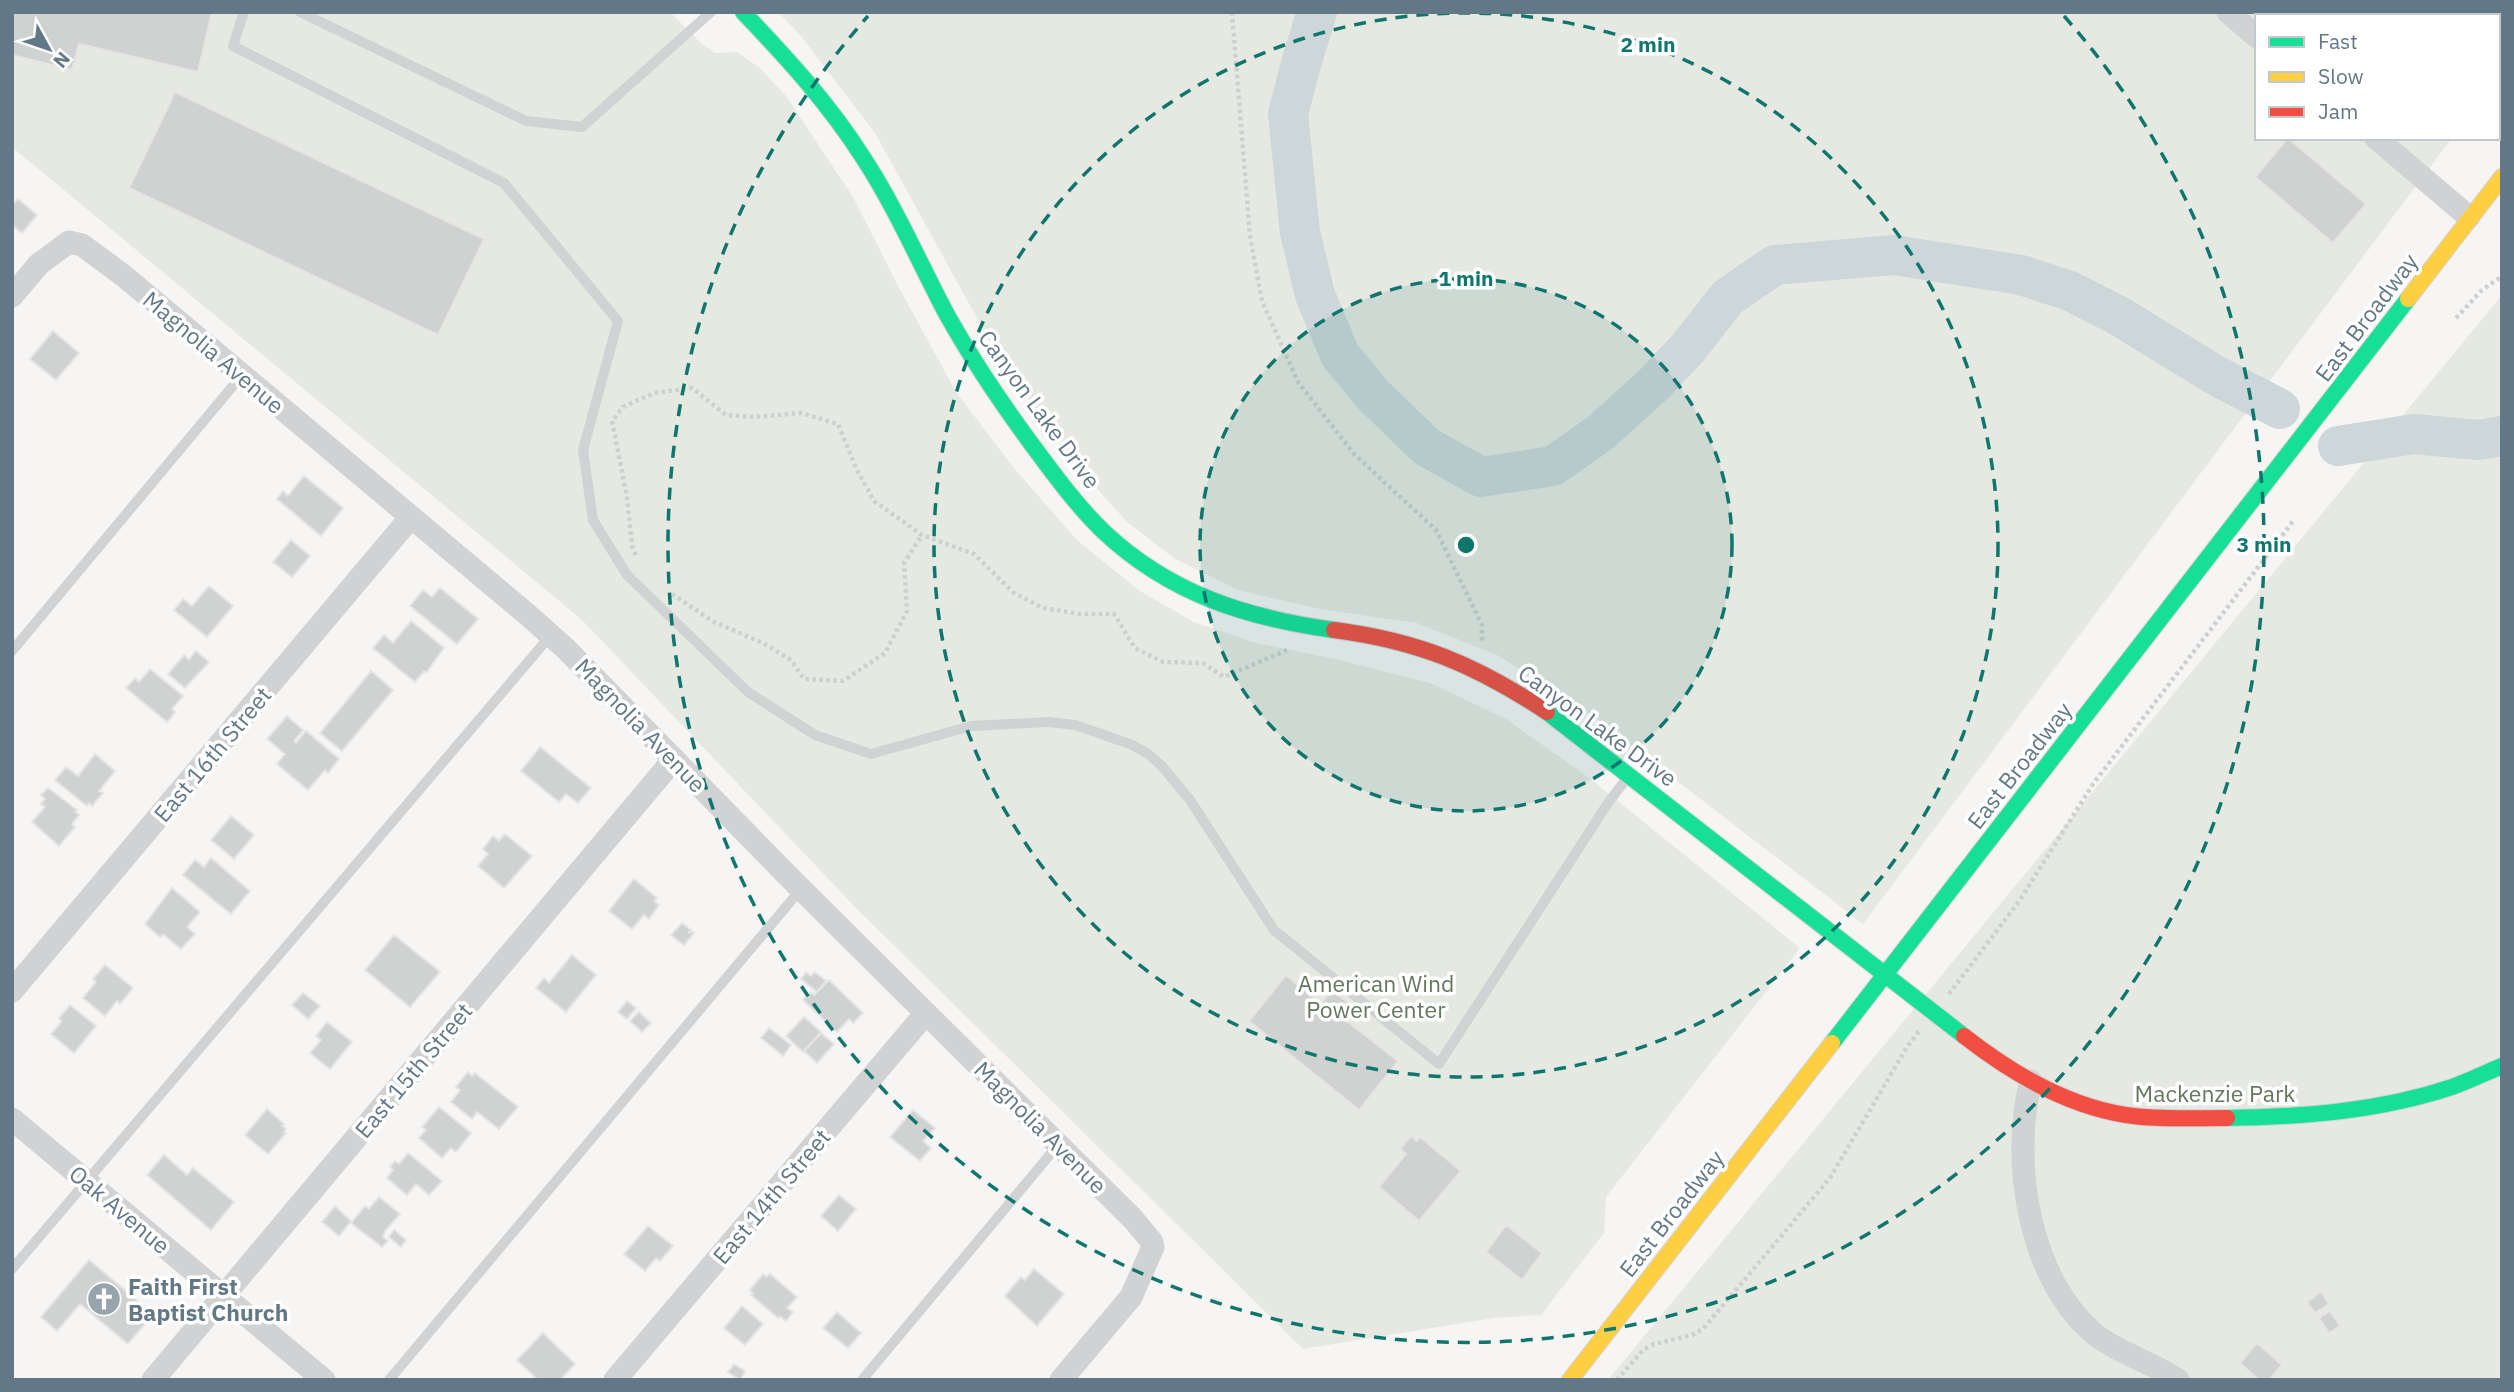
<svg xmlns="http://www.w3.org/2000/svg" width="2514" height="1392" viewBox="0 0 2514 1392" font-family="'IBM Plex Sans',sans-serif">
  <rect width="100%" height="100%" fill="#f6f5f4"/>
  <path fill="#e6e9e2" d="M12 12H670L702 44 715 53 737 52 760 68 786 96 853 197 898 286 956 392 1013 467 1077 540 1140 591 1194 622 1256 643 1335 659 1430 683 1506 719 1588 777 1800 948 1606 1197 1604 1233 1541 1315 1494 1318 1303 1349 856 908 581 619 12 147Z
    M778 12H2502V72L2498 77V16H2257V138H2452L1863 924 1581 707 1497 655 1417 623 1320 609 1238 590 1175 559 1127 522 1066 454 993 347 875 133 801 36Z
    M2502 295V1380H1608Z"/>
  <g fill="none" stroke-linecap="round" stroke-linejoin="round">
    <path stroke="#cdd6d9" stroke-width="40" d="M1317 12 1301 64 1288 114 1300 232 1315 295 1340 355 1374 396 1427 447 1481 477 1553 466 1600 433 1655 383 1688 348 1728 297 1775 265 1894 255 2021 275 2070 291 2119 316 2215 375 2280 409
      M2338 446 2414 434 2478 440 2502 436"/>
  </g>
  <path fill="#d0d1d1" stroke="#e5e4e4" stroke-width="2" d="M12 12H212L198 72 79 44 72 70 12 55Z
    M175 92 484 239 438 335 129 188Z
    M2288 138 2366 204 2333 243 2255 177Z
    M18 199 37 215 22 233 12 225V205Z
    M53 331 79 353 56 380 30 359Z
    M304 476 343 508 321 536 277 499 283 491 288 496Z
    M291 540 310 556 292 577 273 562Z
    M209 586 233 606 207 637 174 610 183 599 192 606Z
    M440 588 478 619 457 644 410 606 423 590 432 597Z
    M411 621 444 648 426 673 424 671 415 682 373 648 384 635 393 643Z
    M196 651 209 662 185 688 168 674 184 655 189 660Z
    M150 669 183 696 172 709 175 712 167 722 126 688 135 678 139 682Z
    M371 671 393 690 342 751 320 733Z
    M287 716 303 730 294 741 296 743 306 731 339 759 328 773 325 770 308 790 277 764 285 754 267 739Z
    M540 747 591 788 578 803 566 794 559 802 521 771Z
    M95 754 115 771 99 791 103 793 92 806 89 803 87 806 55 780 66 767 78 776Z
    M48 788 77 810 75 812 79 815 72 824 75 827 59 846 32 822 45 807 41 804 45 799 41 795Z
    M231 816 254 835 234 859 211 840Z
    M505 834 532 856 504 888 478 866 488 854 483 849 493 836 499 841Z
    M211 858 250 891 231 914 183 875 195 860 204 867Z
    M634 879 657 898 654 901 659 905 649 919 644 915 632 929 609 911Z
    M172 888 200 912 187 927 195 934 181 949 163 934 160 937 145 924Z
    M682 923 691 930 688 933 692 931 694 933 684 945 671 935Z
    M394 935 440 972 410 1007 365 970Z
    M572 955 596 975 566 1012 536 988 544 978 549 983Z
    M105 965 133 988 120 1004 117 1001 105 1016 83 998 96 982 93 979Z
    M806 972 811 976 815 972 826 981 817 992 801 979Z
    M1286 975 1321 1004 1332 990 1351 1005 1342 1017 1398 1061 1359 1110 1249 1021Z
    M829 980 863 1013 853 1023 849 1019 837 1032 803 1000 811 992 814 995Z
    M303 993 320 1006 308 1019 292 1005Z
    M627 1001 636 1008 627 1019 618 1012Z
    M70 1005 96 1026 74 1053 51 1034 62 1021 59 1018Z
    M639 1012 651 1023 642 1032 630 1021Z
    M804 1017 821 1032 803 1052 786 1036Z
    M327 1022 352 1042 330 1069 310 1053 321 1040 316 1036Z
    M769 1028 791 1045 783 1056 761 1038Z
    M821 1033 834 1044 817 1063 804 1051Z
    M468 1072 472 1076 475 1073 518 1107 499 1129 477 1112 472 1119 451 1102 460 1090 456 1087Z
    M439 1107 471 1133 456 1152 451 1148 442 1158 419 1138 426 1130 422 1127Z
    M267 1109 284 1124 282 1126 286 1129 284 1132 286 1133 268 1154 245 1135Z
    M913 1110 935 1128 923 1141 931 1148 920 1161 890 1137Z
    M1411 1136 1417 1141 1420 1137 1461 1171 1419 1221 1379 1187 1406 1154 1400 1149Z
    M408 1153 442 1181 429 1195 416 1184 407 1195 387 1178 393 1170 390 1167 395 1161 399 1164Z
    M164 1155 187 1175 193 1168 234 1202 211 1230 147 1175Z
    M839 1195 856 1209 838 1231 821 1216Z
    M379 1197 400 1214 385 1231 383 1237 388 1241 382 1247 351 1223 365 1206 369 1209Z
    M335 1206 351 1221 339 1236 322 1222Z
    M1506 1225 1542 1253 1522 1280 1486 1252Z
    M648 1226 673 1246 660 1261 656 1258 645 1271 624 1254Z
    M394 1230 406 1240 401 1247 389 1237Z
    M89 1260 153 1314 128 1344 80 1304 57 1331 41 1317Z
    M1034 1269 1064 1294 1037 1326 1005 1296 1021 1277 1025 1280Z
    M763 1274 766 1277 770 1274 797 1297 787 1308 793 1312 786 1321 780 1316 778 1318 751 1295 753 1293 750 1290Z
    M2321 1292 2329 1304 2315 1313 2307 1302Z
    M742 1306 763 1324 745 1345 724 1328Z
    M2330 1311 2340 1326 2329 1333 2319 1318Z
    M837 1312 861 1333 848 1348 823 1328Z
    M543 1333 575 1364 560 1380H538L517 1360Z
    M2257 1343 2282 1365 2269 1380H2259L2240 1363Z
    M734 1364 745 1371 740 1380 728 1372Z"/>
  <g fill="none" stroke-linecap="round" stroke-linejoin="round">
    <g stroke="#d1d2d4" stroke-width="18">
      <path id="fast" d="M743 12C787 58 830 105 864 159 896 208 919 262 946 313 971 358 1000 401 1030 442 1053 473 1076 505 1104 532 1170 594 1247 618 1334 630
        M1547 712 1964 1036
        M1832 1043 2408 299
        M2227 1118C2303 1117 2380 1111 2452 1087 2469 1081 2485 1073 2502 1066"/>
    </g>
    <g stroke="#d1d2d4" stroke-width="18">
      <path id="slow" d="M2408 299 2502 177
        M1570 1380 1832 1043"/>
    </g>
    <g stroke="#d1d2d4" stroke-width="18">
      <path id="jam" d="M1334 630C1419 641 1476 665 1547 712
        M1964 1036C2010 1072 2067 1106 2126 1115 2159 1120 2194 1118 2227 1118"/>
    </g>
    <path stroke="#cecfcf" stroke-width="4.5" stroke-dasharray="3.5 3.5" stroke-linecap="butt" d="M1232 12 1250 236 1262 301 1298 382 1354 454 1436 530 1482 625V644
      M2456 318 2481 291 2502 276
      M636 555 632 546 627 497 612 421 623 407 654 393 692 388 726 415 755 417 801 413 838 424 856 468 874 501 922 535 974 554 1014 593 1043 608 1080 614H1114L1135 648 1163 662 1203 663 1224 677 1287 650
      M672 594 714 622 763 643 791 660 804 679 843 681 885 653 907 611 904 563 922 535
      M1949 994 2020 900 2093 784 2294 520
      M1617 1380 1643 1350 1654 1344 1692 1335 1703 1329 1830 1178 1907 1047 1919 1031"/>
    <path stroke="#d1d2d3" stroke-width="10" d="M244 12 233 46 504 183 618 321 583 450 593 520 627 575 748 692 815 735 871 754 971 726 1049 722 1075 725 1130 744 1147 753 1161 765 1190 800 1274 930 1439 1064 1608 803 1627 778
      M300 12 526 121 582 127 711 12
      M12 651 242 375
      M12 1269 551 635
      M389 1380 801 889
      M862 1380 1058 1145"/>
    <path stroke="#d1d2d3" stroke-width="23" d="M2228 12 2257 37
      M2376 138 2469 217
      M12 296 39 264 69 242 82 245 124 276 528 615 566 649 791 879 1133 1219 1152 1242 1153 1247 1131 1297 1061 1380
      M12 991 411 517
      M2031 1081C2010 1161 2029 1282 2097 1336 2121 1354 2153 1363 2178 1380
      M12 1119 324 1380
      M153 1380 674 759
      M615 1380 926 1013"/>
    <use href="#fast" stroke="#16e098" stroke-width="16"/>
    <use href="#slow" stroke="#ffcf43" stroke-width="16"/>
    <use href="#jam" stroke="#f24e42" stroke-width="16"/>
  </g>
  <circle cx="1466" cy="545" r="266" fill="#0f766e" fill-opacity=".12"/>
  <g fill="none" stroke="#0f766e" stroke-width="3.5" stroke-dasharray="12 9">
    <circle cx="1466" cy="545" r="266"/>
    <circle cx="1466" cy="545" r="532"/>
    <path d="M2064 16A798 798 0 1 1 868 16"/>
  </g>
  <defs>
    <g id="church-disc" transform="scale(1.75)"><circle r="9.5" fill="#96a4ac" stroke="#fff"/><path d="M-1.2-6h2.4v3.5h3.3v2.4h-3.3V6h-2.4V-.1h-3.3v-2.4h3.3Z" fill="#fff"/></g>
  </defs>
  <g fill-rule="evenodd">
    <use href="#church-disc" x="104" y="1299"/>
  </g>
  <g text-anchor="middle" dominant-baseline="central" stroke-width="7" stroke-linejoin="round" paint-order="stroke">
    <g font-size="23" fill="#637886" stroke="#fff">
      <text transform="translate(2366 317) rotate(-53)">East Broadway</text>
      <text transform="translate(214 352) rotate(40)">Magnolia Avenue</text>
      <text transform="translate(1040 409) rotate(54)">Canyon Lake Drive</text>
      <text transform="translate(641 725) rotate(46)">Magnolia Avenue</text>
      <text transform="translate(1598 725) rotate(36)">Canyon Lake Drive</text>
      <text transform="translate(212 754) rotate(-50)">East 16th Street</text>
      <text transform="translate(2019 765) rotate(-52)">East Broadway</text>
      <text transform="translate(413 1070) rotate(-50)">East 15th Street</text>
      <text transform="translate(1041 1127) rotate(45)">Magnolia Avenue</text>
      <text transform="translate(771 1196) rotate(-50)">East 14th Street</text>
      <text transform="translate(120 1209) rotate(40)">Oak Avenue</text>
      <text transform="translate(1671 1213) rotate(-52)">East Broadway</text>
    </g>
    <g font-size="23" fill="#65785e" stroke="#fff">
      <text x="1376" y="983">American Wind<tspan x="1376" dy="26">Power Center</tspan></text>
      <text x="2215" y="1093">Mackenzie Park</text>
    </g>
    <g font-size="23" font-weight="bold" fill="#637886" stroke="#fff" text-anchor="start">
      <text x="128" y="1286">Faith First<tspan x="128" dy="26">Baptist Church</tspan></text>
    </g>
  </g>
  <circle cx="1466" cy="545" r="10" fill="#0f766e" stroke="#fff" stroke-width="3.5"/>
  <g font-size="21" text-anchor="middle" font-weight="bold" fill="#0f766e" stroke="#fff" stroke-width="7" stroke-linejoin="round" paint-order="stroke">
    <text x="1648" y="52">2 min</text>
    <text x="1466" y="286">1 min</text>
    <text x="2264" y="552">3 min</text>
  </g>
  <rect width="2514" height="1392" fill="none" stroke="#637886" stroke-width="28"/>
  <rect x="2255" y="14" width="245" height="126" fill="#ffffff" stroke="#c1c9cf" stroke-width="2"/>
  <rect x="2269" y="37" width="35" height="10" fill="#16e098" stroke="#c1c9cf" stroke-width="2"/>
  <text x="2318" y="49" font-size="21" fill="#637886">Fast</text>
  <rect x="2269" y="72" width="35" height="10" fill="#ffcf43" stroke="#c1c9cf" stroke-width="2"/>
  <text x="2318" y="84" font-size="21" fill="#637886">Slow</text>
  <rect x="2269" y="107" width="35" height="10" fill="#f24e42" stroke="#c1c9cf" stroke-width="2"/>
  <text x="2318" y="119" font-size="21" fill="#637886">Jam</text>
  <g transform="translate(49 49) rotate(130)" stroke="#ffffff" stroke-width="5" paint-order="stroke">
  <path d="M0-5L12 26L0 18L-12 26Z" fill="#637886"/>
  <text y="-10" font-size="19" font-weight="bold" text-anchor="middle" fill="#637886">N</text>
  </g>
</svg>
